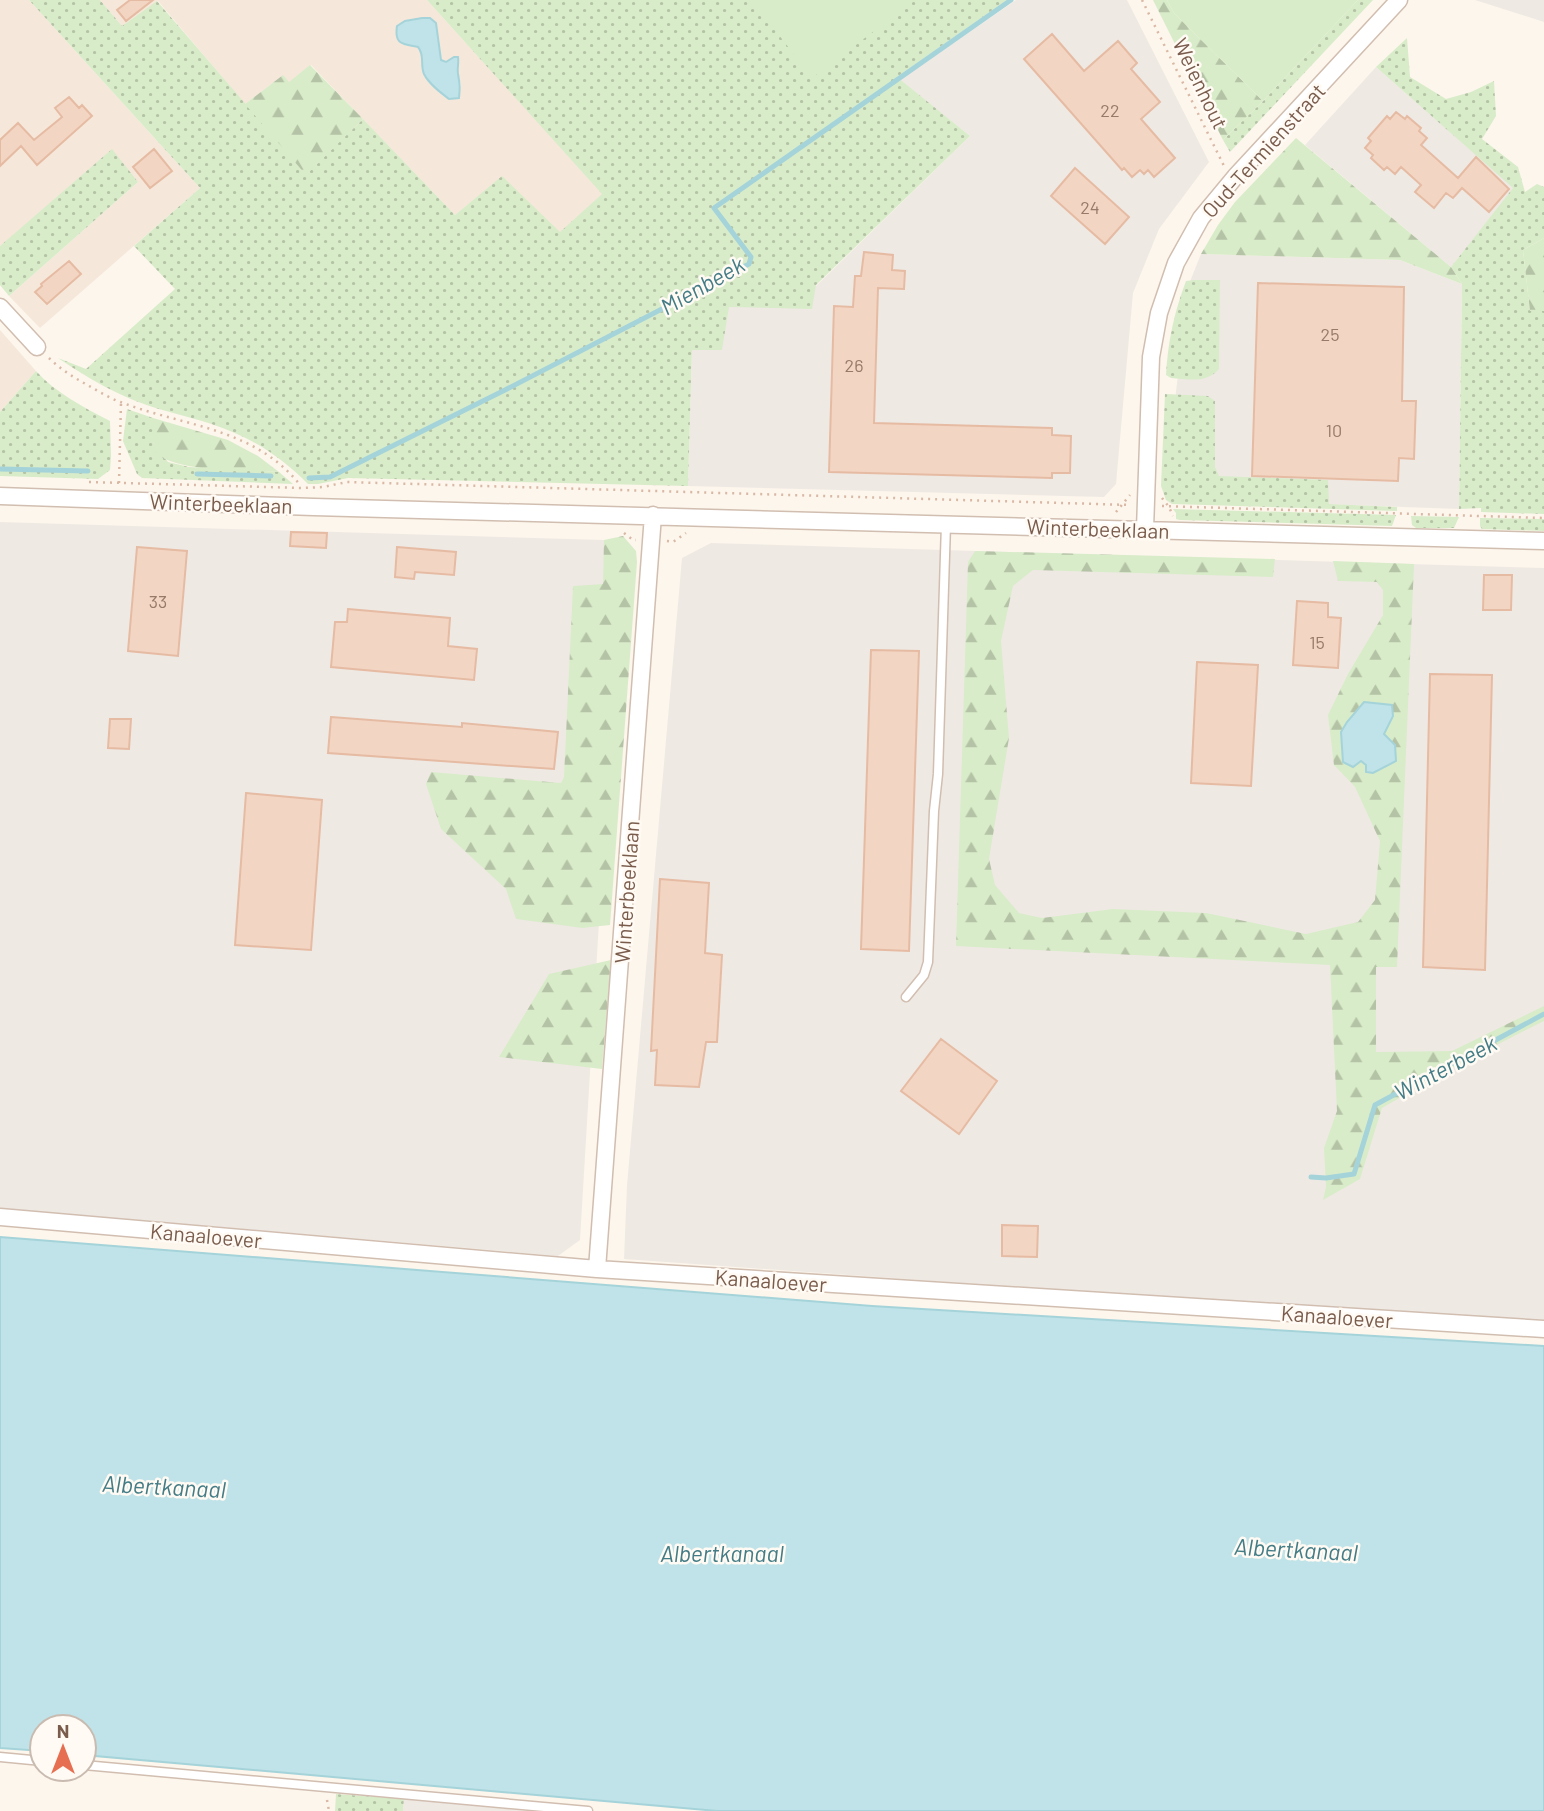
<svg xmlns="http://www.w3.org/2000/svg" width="1544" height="1811" viewBox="0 0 1544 1811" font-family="Barlow,sans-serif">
  <defs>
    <pattern id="grass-dots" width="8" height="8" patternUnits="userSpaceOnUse" patternTransform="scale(1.75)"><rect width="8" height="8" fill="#d8ecc9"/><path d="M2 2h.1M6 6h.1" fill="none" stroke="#b4c2a5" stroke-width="1.8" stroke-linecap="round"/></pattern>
    <pattern id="forest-firs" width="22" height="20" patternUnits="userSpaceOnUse" patternTransform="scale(1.75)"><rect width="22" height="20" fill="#d8ecc9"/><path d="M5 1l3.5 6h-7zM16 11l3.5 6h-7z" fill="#b4c2a5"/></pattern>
  </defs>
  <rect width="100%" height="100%" fill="#fdf6ec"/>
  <path fill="#f5e8da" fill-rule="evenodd" d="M0 0H29L200 188 40 328 9 296 138 182 0 246Z
    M100 0H427L603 194 560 233 502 177 455 215 311 65 289 83 282 76 245 104 158 1 122 26ZM422 18 441 60 446 62 454 57 459 61 458 73 461 85 458 98 449 99 429 81 422 62V52L418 46 403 45 397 27 405 21Z
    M0 330 36 371 0 412Z"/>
  <path fill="#efe9e4" d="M1016 0H1127L1209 162 1159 229 1133 293 1116 484 1104 497 688 486 692 350 729 307 816 286 970 136 900 80Z
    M1475 0H1544V22Z
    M1376 67 1514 188 1451 267 1305 145Z
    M1201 254 1400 260 1462 284 1459 509 1174 499 1170 441 1189 284Z
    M0 522 604 540 615 561 599 922 580 1240 558 1256 0 1208Z
    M711 543 1544 568V1320L1201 1300 624 1259 627 1185 682 558Z
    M404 1799 529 1811H403Z"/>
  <path fill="url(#grass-dots)" d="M29 0H100L122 26 157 1 306 174 363 119 455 215 502 176 560 232 602 194 427 0H1007L897 77 970 136 816 285 812 309 729 307 722 350H692L688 486 348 478 318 484H308C288 464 263 445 237 434 201 417 160 413 124 396 101 386 79 372 58 358L86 369 175 289 134 246 200 188Z
    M1358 0H1373L1230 152 1223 140 1263 101Z
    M1407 38 1410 77 1446 99 1471 92 1494 81 1496 116 1482 139 1518 167 1525 192 1537 184 1544 187V238L1523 250 1530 311H1544V514L1481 512V508L1459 509 1462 284 1451 267 1513 188 1376 67Z
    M112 149 138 182 9 296 0 285V246Z
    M1194 280H1220L1219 369C1206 384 1188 379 1171 378L1166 375C1168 341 1174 313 1186 281Z
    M36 371C56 393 83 407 110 421L111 456 110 470 98 479 0 476V412Z
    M1165 394 1208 396 1215 401V467L1219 476 1328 480 1329 504 1397 507V511L1172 504 1166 500 1161 486Z
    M127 409 153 418V443L168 462 189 467 279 472 293 484 142 478 137 474 123 441Z
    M1173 509 1396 515 1392 526 1180 520 1176 519V513Z
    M1411 516 1459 517 1454 528H1416L1412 525Z
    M1480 518 1544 519V531L1482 529 1480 526Z
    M336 1794 404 1799 403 1811H335Z"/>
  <path fill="url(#forest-firs)" fill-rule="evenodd" d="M1153 0H1167L1174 13 1263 101 1223 140Z
    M310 65 363 119 306 175 245 104 283 75 289 82Z
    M1296 138 1451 267 1462 284 1400 260 1201 254 1218 225 1235 202Z
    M1544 238V311H1530L1523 250Z
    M153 418 228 440 258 456 279 472C243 470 187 473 157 455L153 443Z
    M623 536 636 551 637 562 610 925 582 928 516 919 506 889 441 829 426 784 431 772 561 783 564 777 573 586 603 584 604 540Z
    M975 551 1275 559 1273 577 1033 570 1013 586 1001 641 1009 738 989 859 995 885 1019 913 1042 918 1113 909 1206 913 1306 934 1358 922 1375 900 1380 841 1355 787 1334 765 1328 715 1348 674 1383 615V590L1377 582 1338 581 1333 561 1414 564 1397 967H1376V1052L1452 1051 1544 1006V1021L1457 1065 1382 1108 1360 1179 1323 1200 1326 1187 1324 1148 1337 1111 1330 965 956 946 968 562ZM1393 716 1366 765 1361 761Z
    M611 960 602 1069 499 1057 549 974Z"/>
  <path fill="#d8ecc9" d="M752 0H915L812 78Z
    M1167 0H1358L1263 101 1174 13Z"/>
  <path fill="#bfe3e8" stroke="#a5d3da" stroke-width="2" d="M422 18H430L436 23 441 60 446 62 454 57H458C459 63 457 68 458 74 460 85 460 87 459 98L449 99C440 92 429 84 424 74 420 65 425 55 418 47 403 44 394 45 397 26L405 21Z
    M1364 702 1392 705 1393 716 1384 734 1395 745 1396 761 1373 773 1366 772V765L1361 761 1353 767 1343 762 1341 732 1347 722Z
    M0 1237 872 1306 1544 1346V1811H717L84 1755V1727H42V1751L0 1748Z"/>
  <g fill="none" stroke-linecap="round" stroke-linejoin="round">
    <path stroke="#a5d3da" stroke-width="5" d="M0 469 88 471
      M197 474 271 476
      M309 478 330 477 505 390 749 264 751 257 714 208 1011 0
      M1311 1177 1326 1178 1354 1174 1375 1105 1544 1014"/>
  </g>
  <path fill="#f3d5c3" stroke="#e6bba3" stroke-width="2" d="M130 0H153L126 21 117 10Z
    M1052 34 1084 71 1118 41 1137 63 1131 69 1160 102 1141 119 1175 158 1154 177 1148 170 1144 174 1140 170 1132 177 1124 168 1122 170 1024 59Z
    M69 97 79 108 82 105 92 116 37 165 21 146 0 166V140L18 123 34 140 62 117 55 108Z
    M1396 112 1405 119 1407 116 1421 128 1419 131 1427 138 1421 145 1458 178 1476 157 1509 189 1489 212 1462 188 1453 198 1446 193 1434 208 1415 192 1421 185 1401 167 1395 174 1387 167 1384 170 1371 158 1373 155 1365 148 1371 141 1368 138 1387 116 1390 119Z
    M154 149 172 171 150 188 133 167Z
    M1075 168 1129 217 1105 244 1051 196Z
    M864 252 893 255 892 270 905 271 904 289 878 288 874 423 1052 428V435L1071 436 1070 473H1052V478L829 472 834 306 853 307 855 276H861Z
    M69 261 81 274 47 304 35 292 42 286 41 284Z
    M1258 283 1404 287 1402 401H1416L1414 459 1399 458 1398 481 1252 476Z
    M291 532 327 533 326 548 290 546Z
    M137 547 187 551 178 656 128 651Z
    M397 547 456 552 454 575 415 572 414 579 395 577Z
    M1484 575H1512L1511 610H1483Z
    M1297 601 1328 603V617L1341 618 1338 668 1293 665Z
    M348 609 450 618 448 646 477 649 474 680 331 667 335 622H347Z
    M871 650 919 651 909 951 861 949Z
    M1197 662 1258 665 1251 786 1191 783Z
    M1430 674 1492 675 1485 970 1423 967Z
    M331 717 462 727V723L558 732 554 769 328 753Z
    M110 719H131L129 749 108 748Z
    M246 793 322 800 311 950 235 945Z
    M660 879 709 883 705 953 722 955 717 1042H706L699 1087 655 1085 657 1050 651 1051Z
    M941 1039 997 1081 959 1134 901 1091Z
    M1002 1225 1038 1226 1037 1257 1002 1256Z"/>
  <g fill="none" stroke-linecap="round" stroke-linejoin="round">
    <g stroke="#d1beb0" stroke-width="11">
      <path id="service" d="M906 997 924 975 928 962 934 811 938 774 946 524
        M0 1757 42 1761
        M84 1765 588 1811"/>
    </g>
    <g stroke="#d1beb0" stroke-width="19">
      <path id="minor" d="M0 307 37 347
        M0 496 314 507 1544 541
        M1145 529 1151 357 1159 313 1176 263 1201 218 1235 177 1399 0
        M0 1217 597 1269 1544 1329
        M597 1269 653 515"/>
    </g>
    <path stroke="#d9b8a5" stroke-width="2.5" stroke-dasharray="2 5" stroke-linecap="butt" d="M1142 0 1224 166
      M49 358C61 370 75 378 89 386 100 392 111 399 123 403 187 427 255 428 301 486
      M89 482 302 488 323 487 347 482 1131 505
      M119 483 121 403
      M1162 498 1169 507 1173 516
      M1162 506 1544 518
      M1116 512 1130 495
      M624 533 633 540H636
      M667 541 673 542 686 533
      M327 1800 329 1811"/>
    <use href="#service" stroke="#fff" stroke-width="8"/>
    <use href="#minor" stroke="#fff" stroke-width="16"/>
  </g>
  <g text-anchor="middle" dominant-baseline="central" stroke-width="5" stroke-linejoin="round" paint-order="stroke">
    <g font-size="18" fill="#987a6a">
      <text x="1110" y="110">22</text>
      <text x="1090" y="207">24</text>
      <text x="1330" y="334">25</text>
      <text x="854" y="365">26</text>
      <text x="1334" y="430">10</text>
      <text x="158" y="601">33</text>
      <text x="1317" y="642">15</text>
    </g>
    <g font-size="21" fill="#7a5c4d" stroke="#fffaf3">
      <text transform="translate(1201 83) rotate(64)">Weienhout</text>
      <text transform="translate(1263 150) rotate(-48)">Oud-Termienstraat</text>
      <text transform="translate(221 503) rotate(2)">Winterbeeklaan</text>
      <text transform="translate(1098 528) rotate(2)">Winterbeeklaan</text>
      <text transform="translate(626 892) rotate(-86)">Winterbeeklaan</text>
      <text transform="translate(206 1235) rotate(5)">Kanaaloever</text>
      <text transform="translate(771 1280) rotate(4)">Kanaaloever</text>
      <text transform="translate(1337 1316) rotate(4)">Kanaaloever</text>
    </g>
    <g font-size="23" font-style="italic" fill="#437c86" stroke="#fffaf3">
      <text transform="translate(702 285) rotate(-30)">Mienbeek</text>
      <text transform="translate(1445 1067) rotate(-28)">Winterbeek</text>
      <text transform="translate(164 1486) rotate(3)">Albertkanaal</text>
      <text transform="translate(1296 1549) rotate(3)">Albertkanaal</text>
      <text x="722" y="1553">Albertkanaal</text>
    </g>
  </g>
  <g transform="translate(63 1748)"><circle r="33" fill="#fffaf3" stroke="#cabbb1" stroke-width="2"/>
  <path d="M0-5L12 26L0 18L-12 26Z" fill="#e76f51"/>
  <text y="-10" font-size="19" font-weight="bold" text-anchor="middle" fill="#7a5c4d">N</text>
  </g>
</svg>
